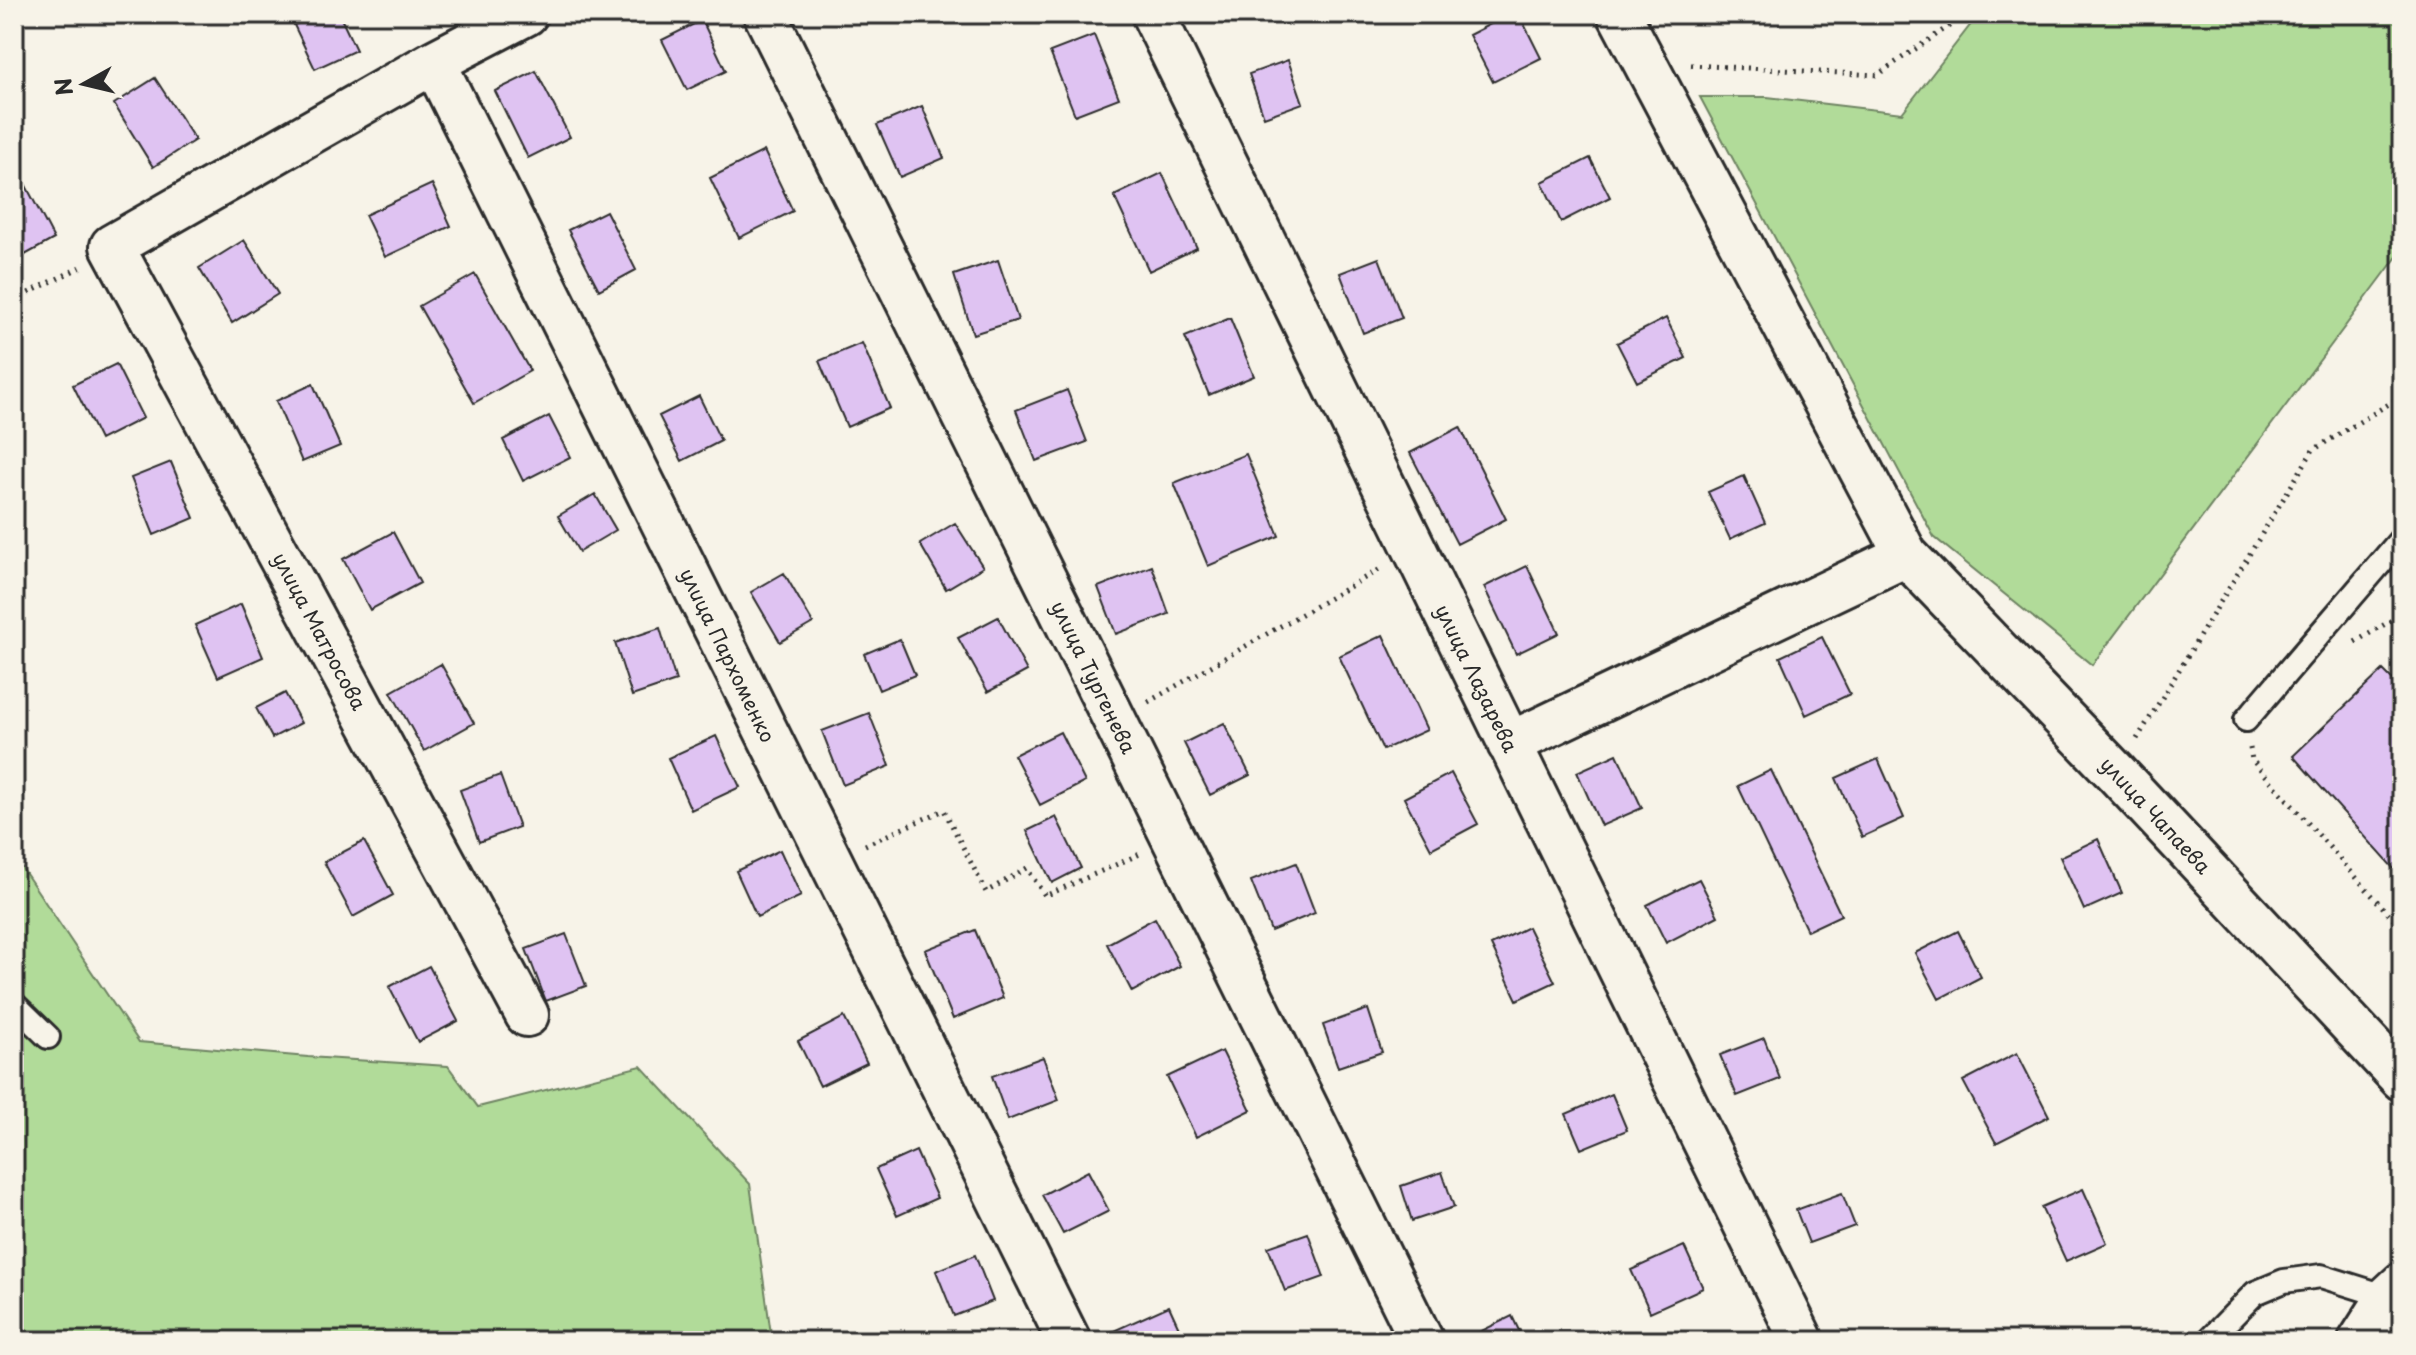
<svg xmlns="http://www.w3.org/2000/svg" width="2416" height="1355" font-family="'Playpen Sans',sans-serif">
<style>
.green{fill:#b1db99;stroke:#6e8362;stroke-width:2}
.building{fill:#dfc3f2;stroke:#2b2b2b;stroke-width:2}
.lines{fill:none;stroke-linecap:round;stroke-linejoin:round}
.lane-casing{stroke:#2b2b2b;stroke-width:28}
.street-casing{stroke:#2b2b2b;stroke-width:48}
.path{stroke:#2b2b2b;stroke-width:5;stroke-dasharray:2 6;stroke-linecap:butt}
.lane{stroke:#f7f3e8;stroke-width:22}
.street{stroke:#f7f3e8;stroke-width:42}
.labels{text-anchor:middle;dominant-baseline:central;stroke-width:6;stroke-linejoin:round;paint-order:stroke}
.street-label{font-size:20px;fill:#2b2b2b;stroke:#f7f3e8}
</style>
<rect width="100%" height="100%" fill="#f7f3e8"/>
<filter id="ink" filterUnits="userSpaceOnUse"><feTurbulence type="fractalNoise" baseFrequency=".0125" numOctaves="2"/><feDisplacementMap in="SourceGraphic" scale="16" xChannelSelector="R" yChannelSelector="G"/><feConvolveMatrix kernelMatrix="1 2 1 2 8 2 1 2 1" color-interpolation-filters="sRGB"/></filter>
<g filter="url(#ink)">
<path class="green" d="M1979,14H2402V250L2092,665L1934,537L1700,97H1767L1902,113Z
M14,856L139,1042L308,1057L448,1066L478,1107L641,1066L750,1184L772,1341H14Z"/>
<path class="building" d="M317,14H339L356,50L315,69L294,25Z
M1219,14H1242L1223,23Z
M1510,14H1519L1541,58L1493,82L1469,35Z
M702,20L726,71L687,90L662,40Z
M1094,35L1119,98L1075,115L1050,52Z
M1288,60L1303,103L1264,117L1249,74Z
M536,71L570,137L528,158L495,91Z
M155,78L195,140L153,167L114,104Z
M922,106L944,158L900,177L877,125Z
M764,151L793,211L739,238L710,178Z
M1590,158L1610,197L1561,222L1542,182Z
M1162,173L1197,248L1149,271L1114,196Z
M23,180L54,239L14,261V184Z
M432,184L451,226L385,257L365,215Z
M606,211L636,270L599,290L568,230Z
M244,240L278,294L232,323L199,268Z
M1379,258L1402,318L1363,333L1340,273Z
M998,260L1018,320L973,334L954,275Z
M475,274L530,371L474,403L419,306Z
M1230,318L1254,376L1209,395L1185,337Z
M1666,318L1686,358L1637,382L1617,343Z
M862,343L890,408L847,427L819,361Z
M116,364L143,418L100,440L73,385Z
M313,384L340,446L302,462L276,401Z
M1067,390L1087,442L1036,461L1016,410Z
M699,396L721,441L682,461L659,416Z
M549,416L570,457L523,481L503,440Z
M1460,427L1506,519L1457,544L1410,453Z
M1246,454L1279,536L1208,566L1174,483Z
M171,462L194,518L154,535L131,478Z
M1744,476L1765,523L1730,539L1708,492Z
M595,494L616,530L579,552L558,516Z
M955,523L983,567L946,589L920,544Z
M393,532L420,583L370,610L343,559Z
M1152,566L1169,614L1116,634L1098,587Z
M1527,566L1559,633L1516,654L1484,587Z
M784,573L813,623L780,642L751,592Z
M241,604L263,657L218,677L195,625Z
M998,617L1027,671L988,692L958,638Z
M660,628L676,681L632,696L615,643Z
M1383,635L1427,730L1383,750L1339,656Z
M1822,637L1850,694L1806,715L1780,657Z
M900,639L915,675L879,690L864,654Z
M441,664L474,723L424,751L391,692Z
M2383,670L2402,689V878L2293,756Z
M285,693L301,723L272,738L256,708Z
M869,713L890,766L843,785L822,731Z
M1224,723L1250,775L1210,795L1184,743Z
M1060,732L1085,782L1040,805L1014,755Z
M716,736L740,787L691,810L668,758Z
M1617,754L1642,808L1601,826L1577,772Z
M1878,759L1904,818L1862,837L1836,778Z
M1771,770L1841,915L1807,931L1738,786Z
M1451,773L1478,824L1431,849L1404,798Z
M500,775L519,827L479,842L460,790Z
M1056,817L1081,868L1052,883L1027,831Z
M2098,839L2122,893L2084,910L2060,857Z
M364,841L393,895L353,917L324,862Z
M780,850L801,896L757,917L736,871Z
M1296,863L1315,913L1271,931L1251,881Z
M1699,879L1718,916L1666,943L1647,905Z
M1155,918L1180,966L1132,992L1107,944Z
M1528,927L1555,982L1517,1000L1491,945Z
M975,930L1003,998L953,1019L925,950Z
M1958,931L1981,977L1939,999L1915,953Z
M566,934L586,986L546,1001L526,949Z
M429,966L458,1021L418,1042L389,987Z
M1368,1009L1382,1052L1338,1067L1323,1025Z
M844,1017L867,1063L820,1086L798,1041Z
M1764,1038L1780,1079L1737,1096L1720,1055Z
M1222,1051L1251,1110L1196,1137L1167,1077Z
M2017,1053L2049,1116L1996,1143L1963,1081Z
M1043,1057L1059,1100L1008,1120L992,1076Z
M1612,1094L1627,1130L1581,1149L1566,1114Z
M916,1151L937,1198L897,1216L876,1169Z
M1088,1171L1109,1211L1063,1234L1042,1195Z
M1442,1172L1454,1207L1412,1221L1401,1186Z
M2083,1189L2107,1243L2066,1261L2041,1207Z
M1842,1193L1855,1226L1809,1243L1796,1210Z
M1308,1233L1324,1277L1285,1291L1268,1247Z
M1684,1246L1703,1288L1650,1312L1631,1270Z
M975,1255L993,1301L954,1316L936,1271Z
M1169,1306L1185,1341H1099L1098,1338Z
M1512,1316L1524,1341H1464L1463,1340Z"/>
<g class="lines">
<defs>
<path id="lane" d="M2246,720L2402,538
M14,1004L48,1037
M2208,1341L2255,1293L2284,1281L2321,1276L2388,1297"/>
<path id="street" d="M526,14L434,62L1069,1341
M765,14L1422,1341
M1153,14L1802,1341
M1619,14L1906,555L2116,773L2402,1079
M434,62L112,246L527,1015
M1509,744L1906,555
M2360,1341L2388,1297L2402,1284"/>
</defs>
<use href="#lane" class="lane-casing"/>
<use href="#street" class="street-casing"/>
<path class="path" d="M1691,65L1877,75L1958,20L1961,14
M14,300L81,267
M2355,642L2402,614
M1148,702L1382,568
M2137,739L2313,450L2402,396
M2250,748L2252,760L2402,929
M865,845L944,810L986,892L1027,868L1045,896L1140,854"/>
<use href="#lane" class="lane"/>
<use href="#street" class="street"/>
</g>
</g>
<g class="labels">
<g class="street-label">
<text transform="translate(320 631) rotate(62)">улица Матросова</text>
<text transform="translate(728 655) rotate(64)">улица Пархоменко</text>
<text transform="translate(1094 677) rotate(64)">улица Тургенева</text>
<text transform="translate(1477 678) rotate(64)">улица Лазарева</text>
<text transform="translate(2156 815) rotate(47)">улица Чапаева</text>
</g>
</g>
<rect width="2416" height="1355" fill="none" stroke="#f7f3e8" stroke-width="48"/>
<rect x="24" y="24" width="2368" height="1307" fill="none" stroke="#2b2b2b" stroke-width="3" filter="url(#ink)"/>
<g transform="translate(84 84) rotate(262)" stroke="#f7f3e8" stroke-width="6" paint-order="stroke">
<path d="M0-6L14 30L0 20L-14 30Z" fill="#2b2b2b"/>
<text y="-12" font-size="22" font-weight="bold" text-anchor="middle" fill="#2b2b2b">N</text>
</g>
</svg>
